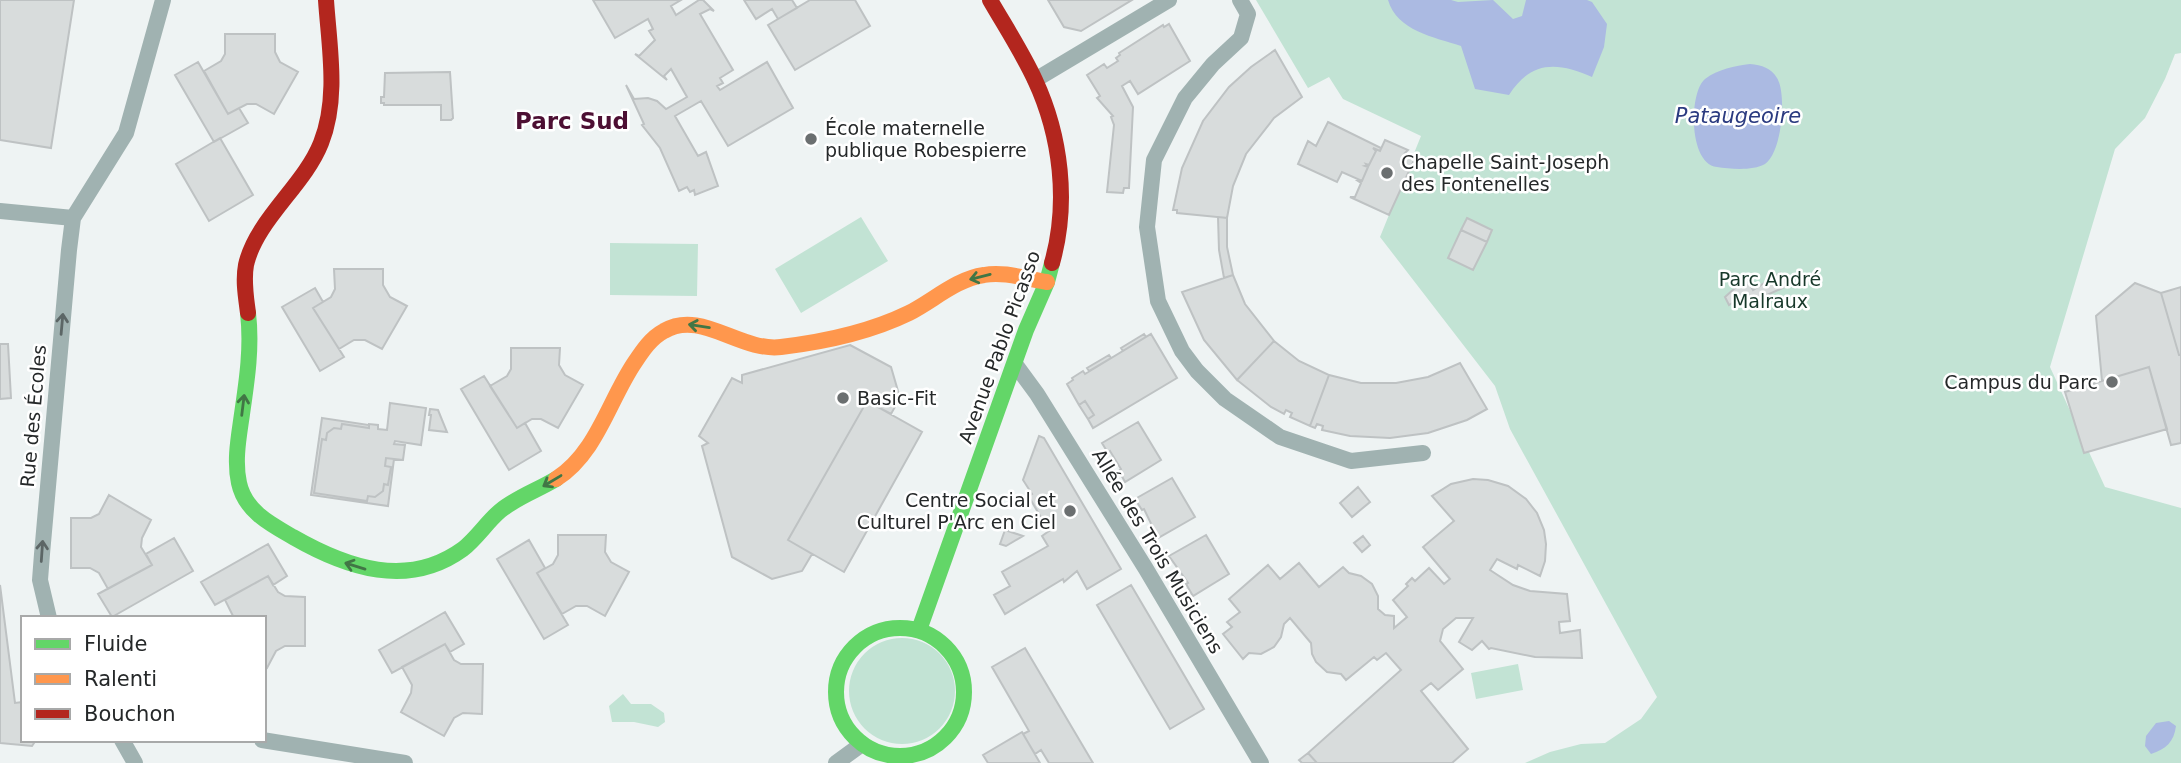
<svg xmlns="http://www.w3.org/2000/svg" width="2181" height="763" font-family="'DejaVu Sans',sans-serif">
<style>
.green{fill:#c2e3d4}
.water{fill:#abbae2}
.building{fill:#d8dcdc;stroke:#bec2c3;stroke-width:2}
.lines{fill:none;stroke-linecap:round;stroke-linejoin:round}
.street{stroke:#a0b2b1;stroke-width:16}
.fast{stroke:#63d668;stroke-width:16}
.slow{stroke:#ff974d;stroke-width:16}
.jam{stroke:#b3261e;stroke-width:16}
.oneway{stroke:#417645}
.oneway2{stroke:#5c6666}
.poi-dot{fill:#6b6f70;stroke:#fff;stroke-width:2.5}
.labels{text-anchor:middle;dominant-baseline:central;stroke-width:5;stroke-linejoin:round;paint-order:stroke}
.poi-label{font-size:19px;fill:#252829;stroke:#fff;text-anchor:start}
.park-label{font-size:19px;fill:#17382a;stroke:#fff}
.street-label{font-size:19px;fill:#252829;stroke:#fff}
.water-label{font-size:21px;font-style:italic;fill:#2b3b80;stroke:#fff}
.quarter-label{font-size:23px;font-weight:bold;fill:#4d0f33;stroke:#fff}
</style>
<rect width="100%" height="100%" fill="#eef3f3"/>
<path class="green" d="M1256,0H2181V53L2175,54L2165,79L2145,118L2115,149L2050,367L2105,487L2181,508V763H1525L1550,752L1581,744L1605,743L1641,719L1657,697L1510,429L1495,386L1380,237L1421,136L1343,99L1329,77L1308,88Z
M861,217L888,261L801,313L775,269Z
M610,243L698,244L697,296L610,295Z
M849 691a53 53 0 1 1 106 0a53 53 0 1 1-106 0Z
M1518,664L1523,690L1476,699L1471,673Z
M623,694L631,704H651L664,713L665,722L658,727L634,722H612L609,706Z"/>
<path class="water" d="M1388,0H1451L1458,2L1493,0L1513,19L1522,16L1526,0H1587L1592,2L1607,24L1604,47L1592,77C1558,62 1531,60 1509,95L1475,89L1461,46C1434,37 1397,31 1388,0Z
M1750,64C1762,65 1771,68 1777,78C1787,94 1782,153 1765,164C1753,171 1730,169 1717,167C1688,164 1689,92 1705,79C1718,69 1735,66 1750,64Z
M2169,721L2176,726C2174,742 2166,749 2151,754L2145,746L2146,736L2156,723Z"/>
<path class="building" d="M0,0H74L51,148L0,140Z
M593,0H681L671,6L676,15L699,0H703L714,11L710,9L700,14L733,70L720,78L723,83L717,86L720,90L767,62L793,108L728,146L701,101L675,116L698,156L706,152L718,186L695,195L694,190L690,192L687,187L679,191L660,148L642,125L644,124L626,85L634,99L648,98L657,101L666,109L687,97L671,69L664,76L667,80L635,54L639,56L655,40L649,31L653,29L648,19L615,38Z
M744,0H792L797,8L778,19L772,9L756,19Z
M810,0H855L870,26L795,70L768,25Z
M1048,0H1132L1081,31L1064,27Z
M1169,24L1190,61L1138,94L1130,81L1122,86L1133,107L1129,188H1124L1123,193L1107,192L1114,125L1111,117L1113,116L1097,98L1100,96L1087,75L1104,64L1107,68L1118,61L1116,58L1120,55L1119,53L1163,25L1164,27Z
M225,34H275V52L280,62L298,72L274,114L256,104H247L228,114L204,71L221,61L225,54Z
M1275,50L1302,97L1274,118L1246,154L1233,186L1227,218L1177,213V210H1173L1182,168L1203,121L1229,87L1251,67Z
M198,62L228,114L239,108L248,123L214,142L175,75Z
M450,72L453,118L451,120H441V105H384V103H381V97H384L385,73Z
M1328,122L1381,148L1380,151L1373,148L1376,151L1369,165L1365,166L1368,167L1362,181L1342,172L1337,182L1298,164L1308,141L1316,146Z
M220,138L253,195L209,221L176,164Z
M1385,140L1408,150L1405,153L1415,158L1389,215L1350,197H1355L1361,183L1358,181H1362L1368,167L1366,164L1369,165L1376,151L1373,148L1380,151Z
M1218,217L1227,218V247L1233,275L1224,278L1219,250Z
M1467,218L1492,230L1487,242L1461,230Z
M1461,230L1487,242L1473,270L1448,258Z
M334,269H383V285L390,297L407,306L382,349L365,340H354L339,349L313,308L331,297L335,289Z
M1780,273L1787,286L1747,304L1742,297L1729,305L1725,297L1746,278L1753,290Z
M1233,275L1245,304L1274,341L1237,380L1204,340L1182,292Z
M2135,283L2161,293L2179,355H2181V443L2171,445L2149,367L2102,381L2096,316Z
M2181,287V355H2179L2161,293Z
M315,288L323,302L313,308L344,357L320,371L282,307Z
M1144,334L1146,337L1123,351L1121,348Z
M1151,334L1177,378L1093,428L1088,419L1094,415L1085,401L1079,405L1067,384L1073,380L1072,378L1083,371L1085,374Z
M1274,341L1299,361L1329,375L1310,426L1290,417L1292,413L1286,410L1284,414L1271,407L1237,380Z
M0,344H8L11,398L0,399Z
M850,345L891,367L900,398L891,414L867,401L788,540L812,554L802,571L772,579L732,557L702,446L708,443L699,436L732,378L742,383V375Z
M511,348H560L559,365L565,375L583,385L558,428L541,419H532L517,428L490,386L507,376L511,369Z
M1109,355L1111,358L1089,371L1087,368Z
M1460,363L1487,409L1467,420L1428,433L1390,438L1350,436L1322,430L1323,426L1317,424L1315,428L1310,426L1329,375L1361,383H1396L1428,377Z
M2149,367L2167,429L2084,453L2065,392Z
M484,376L517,428L525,423L541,451L509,470L461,389Z
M867,401L922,432L844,572L788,540Z
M1085,401L1094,415L1088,419L1079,405Z
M390,403L426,408L421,445L395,441L394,444L405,445L403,460L386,458L385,466L391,467L388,485L384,484L383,491L375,497L368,496L367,501L314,493L322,439L326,440L327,433L334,428L341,429L342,424L369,428V424L378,425V429L387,430Z
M430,409L438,410L447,432L429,430L431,415H429Z
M322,418L369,425V428L342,424L341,429L334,428L327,433L326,440L322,439L314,493L367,501L368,496L375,497L383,491L384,484L388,485L391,467L385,466L386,458L394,459L388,506L311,495Z
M1138,422L1161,460L1125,482L1119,471L1121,469L1110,451L1108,453L1102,443Z
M1039,436L1044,438L1121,569L1087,589L1077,571L1064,582L1063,579L1005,614L994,595L1010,586L1002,572L1048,546L1042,536L1049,531L1029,497L1026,498L1032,494L1023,480Z
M1172,478L1195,517L1158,538L1144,509L1142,510L1135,499Z
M1473,479L1488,480L1508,486L1526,499L1537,513L1544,530L1546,544L1545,561L1540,576L1518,565L1517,569L1497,559L1490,570L1513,585L1530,591L1567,594L1570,621L1559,622L1560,633L1580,630L1582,658L1535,657L1491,648L1489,649L1482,641L1472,650L1459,642L1473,618H1456L1443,629L1440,641L1463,669L1438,690L1431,683L1421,691L1468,749L1452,763H1317L1308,753L1401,670L1386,653L1377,660L1374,657L1346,680L1341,674L1327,672L1316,662L1312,654L1311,643L1290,618L1284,624L1281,637L1274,647L1261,654L1249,653L1243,659L1223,634L1232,627L1227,622L1240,612L1229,599L1268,565L1280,579L1299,563L1319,587L1343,567L1349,573L1361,576L1372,584L1378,596V609L1385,615L1394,616V628L1407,617L1393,600L1408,586L1406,584L1412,578L1415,581L1429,568L1444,584L1450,579L1423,547L1454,521L1432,496L1451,484Z
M1358,487L1370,502L1352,517L1340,503Z
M109,495L151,520L142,538L141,547L152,565L108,589L99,573L90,568H71V518H91L99,514Z
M1005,530L1023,536L1006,546L1000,544Z
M558,535H606L605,552L611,562L629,572L605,616L587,606H576L562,614L537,573L553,564L558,555Z
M1206,535L1229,574L1193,596L1186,584L1188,583L1169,556Z
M1363,536L1370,545L1362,552L1354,543Z
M174,538L193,571L112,617L98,594L152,565L146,554Z
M529,540L545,568L537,573L568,625L544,639L497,559Z
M268,544L287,576L273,585L268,576L215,605L201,582Z
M268,576L278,592L285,596L305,597V646H285L276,651L267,668L264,667V618H234L225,600Z
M0,585L15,703L23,702V740H36L32,746L0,743Z
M1131,585L1204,709L1170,729L1097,605Z
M445,612L464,644L450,652L445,644L392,673L379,650Z
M445,644L454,660L461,664H483L482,714L463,713L454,718L444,736L401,712L411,693L412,685L402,667Z
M1025,648L1093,763H1049L1041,750L1035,754L1023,734L1029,731L992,667Z
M1022,732L1040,763H988L983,755Z
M1308,753L1317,763H1302L1299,760Z"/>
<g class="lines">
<path class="street" d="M1240,0L1248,14L1241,38L1213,64L1185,98L1154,160L1147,227L1158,301L1182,351L1197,371L1225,399L1280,437L1351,461L1423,453
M1035,80L1169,0
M0,211L73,218
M1015,364L1037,394L1146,569L1261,763
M49,618L40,580L42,554L69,250L73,218L126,133L163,0
M122,740L135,763
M262,740L405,763
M836,763L862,744"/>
<path class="fast" d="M248,313C252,347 247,380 242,414C239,436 234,460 239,483C245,511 270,524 293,537C347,568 408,589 463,549C477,538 487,522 500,511C517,497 538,490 556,479
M836 692a64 64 0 1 1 128 0a64 64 0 1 1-128 0Z
M919,630L1026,330L1047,282L1052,263"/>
<path class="slow" d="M556,479C597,453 609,400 635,362C643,350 651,338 664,331C701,309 740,352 781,347C823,342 870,332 909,313C933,301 956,279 984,275C1004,271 1027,279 1047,282"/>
<path class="jam" d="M990,0C1005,26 1022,52 1035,80C1061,136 1069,203 1052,263
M248,313C246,297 243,281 246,265C256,220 304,186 321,143C339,98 329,46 326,0"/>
</g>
<defs><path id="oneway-shaft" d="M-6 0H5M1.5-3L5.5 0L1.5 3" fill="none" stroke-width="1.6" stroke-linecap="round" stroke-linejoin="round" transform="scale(1.75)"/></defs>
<g class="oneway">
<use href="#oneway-shaft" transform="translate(980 277) rotate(166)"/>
<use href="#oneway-shaft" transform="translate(699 326) rotate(-171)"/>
<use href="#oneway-shaft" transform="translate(243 405) rotate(-83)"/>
<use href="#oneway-shaft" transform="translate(552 481) rotate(149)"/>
<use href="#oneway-shaft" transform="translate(355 566) rotate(-163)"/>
</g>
<g class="oneway2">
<use href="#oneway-shaft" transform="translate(62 324) rotate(-85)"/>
<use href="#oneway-shaft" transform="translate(42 551) rotate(-86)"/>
</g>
<g class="poi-dot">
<circle cx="811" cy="139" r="7"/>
<circle cx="1387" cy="173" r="7"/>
<circle cx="2112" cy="382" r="7"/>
<circle cx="843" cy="398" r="7"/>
<circle cx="1070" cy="511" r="7"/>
</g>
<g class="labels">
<g class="poi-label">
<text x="825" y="128">École maternelle<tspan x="825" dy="22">publique Robespierre</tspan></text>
<text x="1401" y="162">Chapelle Saint-Joseph<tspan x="1401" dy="22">des Fontenelles</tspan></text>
<text x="2098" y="382" text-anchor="end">Campus du Parc</text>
<text x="857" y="398">Basic-Fit</text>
<text x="1056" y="500" text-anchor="end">Centre Social et<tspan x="1056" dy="22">Culturel P'Arc en Ciel</tspan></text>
</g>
<g class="park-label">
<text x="1770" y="279">Parc André<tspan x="1770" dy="22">Malraux</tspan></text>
</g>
<g class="street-label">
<text transform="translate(999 347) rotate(-70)">Avenue Pablo Picasso</text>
<text transform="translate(33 416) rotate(-85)">Rue des Écoles</text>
<text transform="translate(1158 551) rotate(59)">Allée des Trois Musiciens</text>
</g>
<g class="water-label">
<text x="1738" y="116">Pataugeoire</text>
</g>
<g class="quarter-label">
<text x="572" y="121">Parc Sud</text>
</g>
</g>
<rect x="21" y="616" width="245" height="126" fill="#ffffff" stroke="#a8a9a9" stroke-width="2"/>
<rect x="35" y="639" width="35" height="10" fill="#63d668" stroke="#a8a9a9" stroke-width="2"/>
<text x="84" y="651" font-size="21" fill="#252829">Fluide</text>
<rect x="35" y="674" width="35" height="10" fill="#ff974d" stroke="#a8a9a9" stroke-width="2"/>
<text x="84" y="686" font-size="21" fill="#252829">Ralenti</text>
<rect x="35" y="709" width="35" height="10" fill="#b3261e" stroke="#a8a9a9" stroke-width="2"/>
<text x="84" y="721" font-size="21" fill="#252829">Bouchon</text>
</svg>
